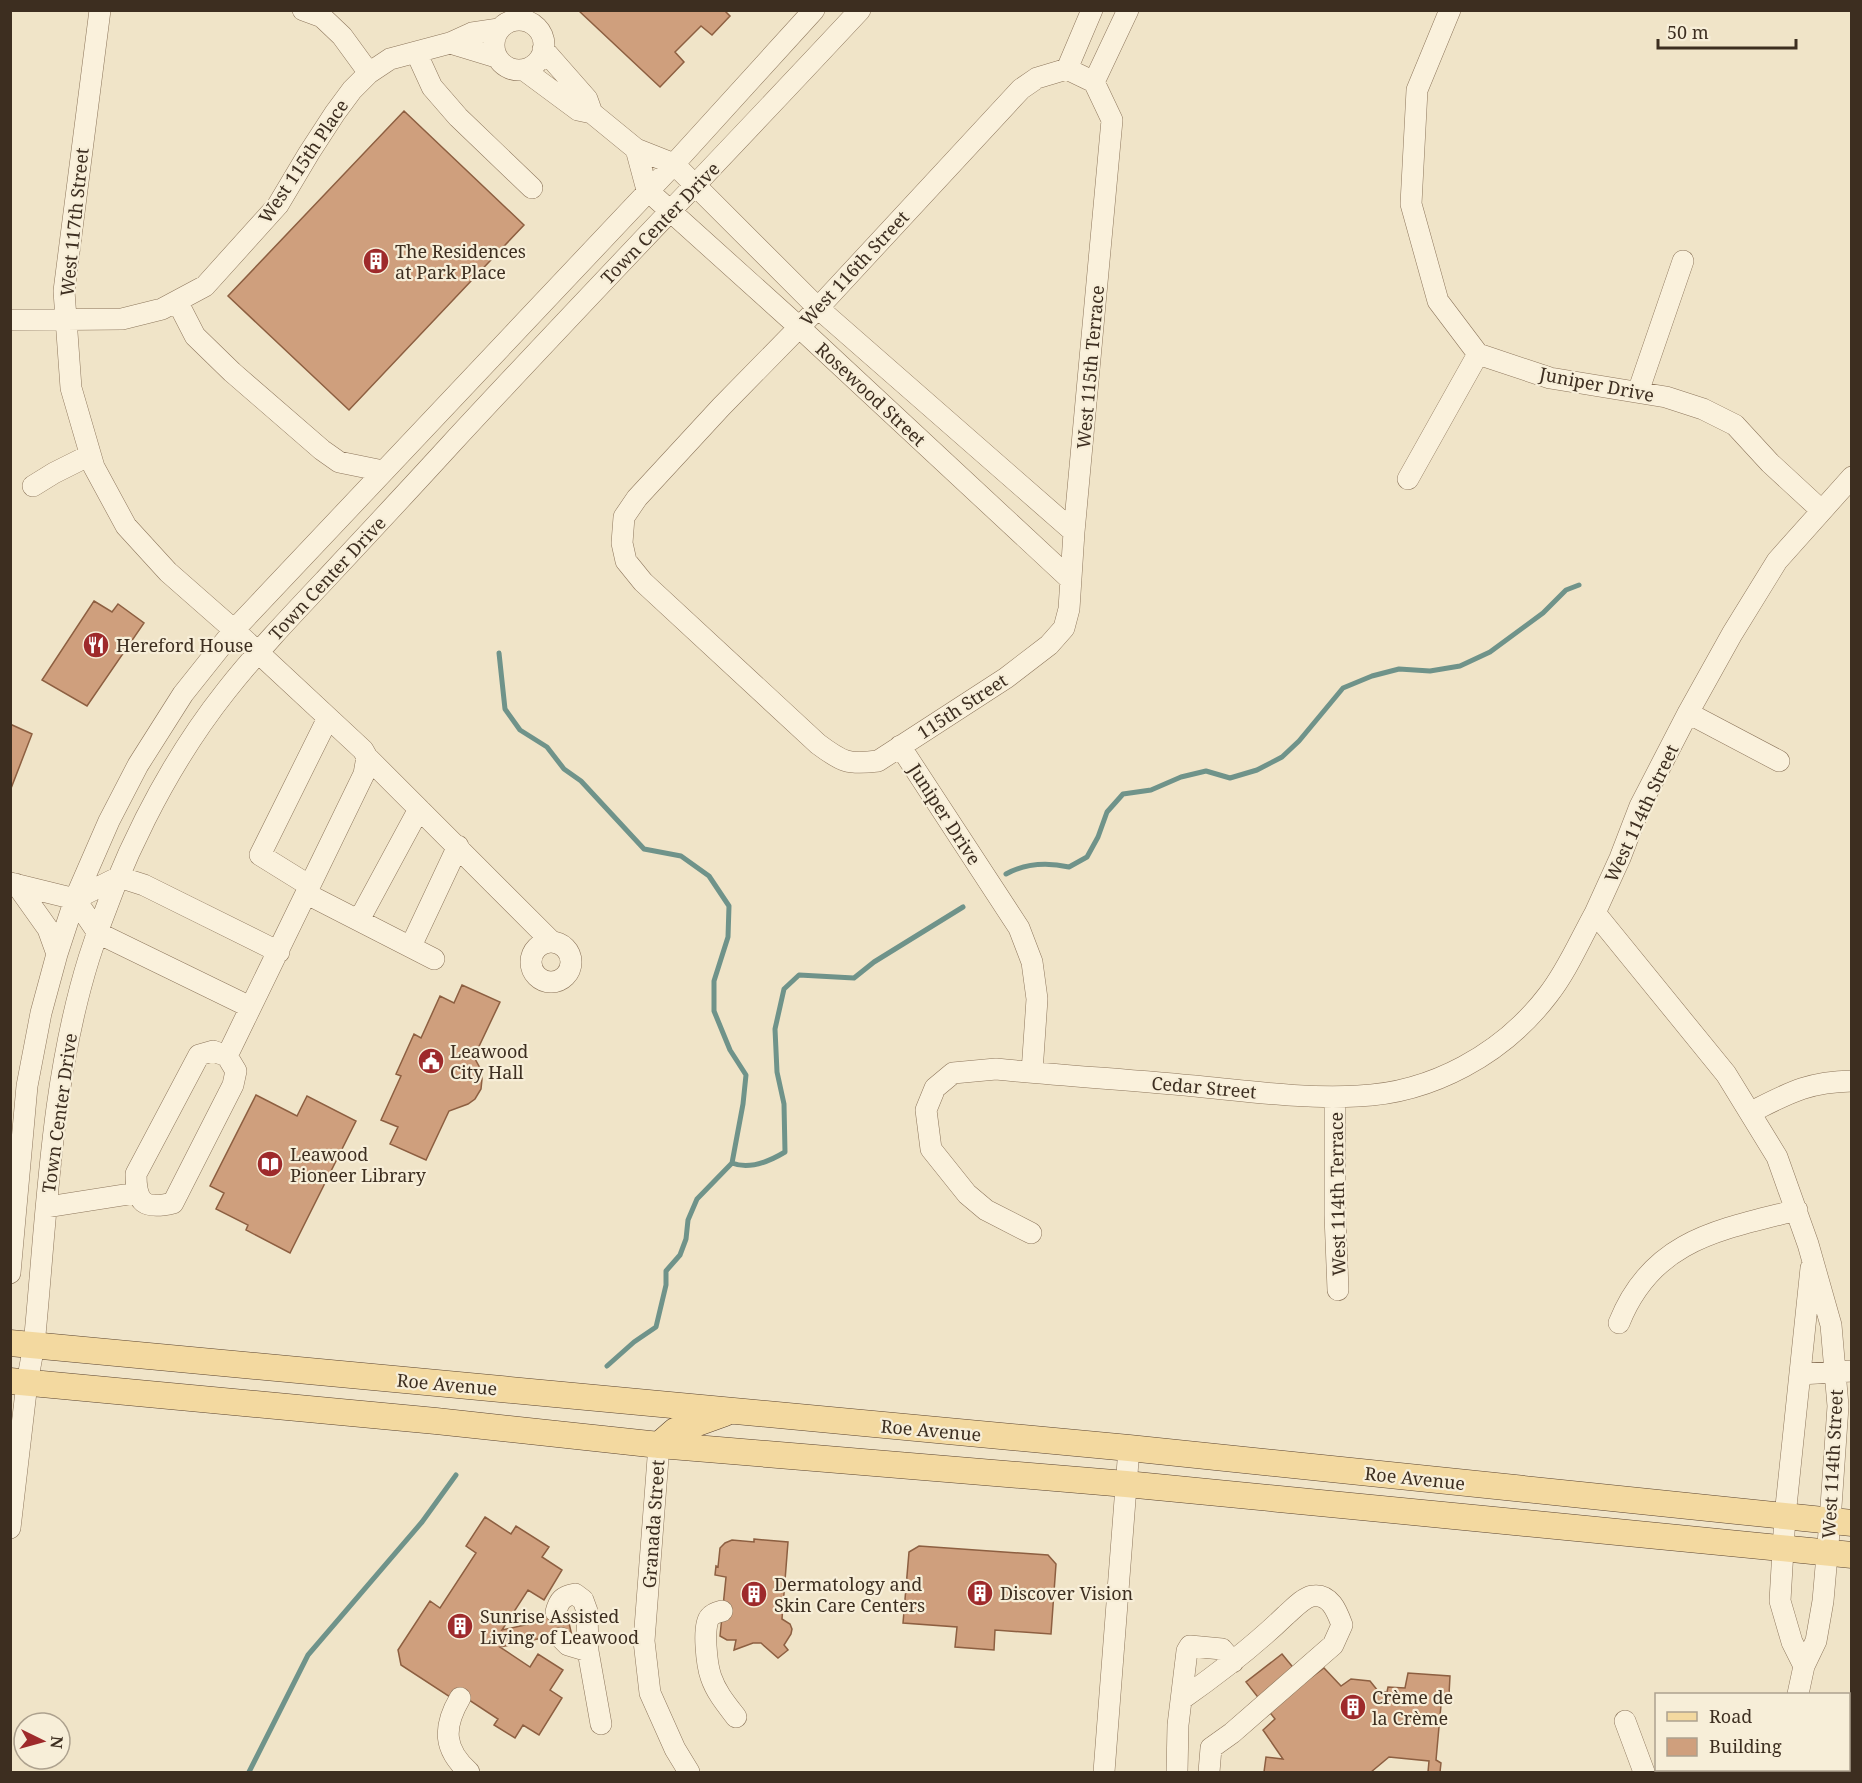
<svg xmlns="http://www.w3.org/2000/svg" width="1862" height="1783" font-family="'Noto Serif',serif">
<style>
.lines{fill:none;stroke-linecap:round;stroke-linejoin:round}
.stream{stroke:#6f938a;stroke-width:5}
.building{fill:#cf9f7d;stroke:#8d5f41;stroke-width:1.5}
.minor-casing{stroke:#8d765c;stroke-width:22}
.major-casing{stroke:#5b4430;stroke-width:27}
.minor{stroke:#faf1dc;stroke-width:21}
.major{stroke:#f3d9a0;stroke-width:26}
.labels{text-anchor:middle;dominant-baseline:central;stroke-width:4.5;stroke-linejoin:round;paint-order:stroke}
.street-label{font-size:18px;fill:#3d2e20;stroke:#f7eed8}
.poi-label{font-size:18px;fill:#3d2e20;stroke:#f7eed8;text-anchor:start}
</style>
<rect width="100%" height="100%" fill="#f0e4c8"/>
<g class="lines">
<path class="stream" d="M499,653L505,709L520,730L547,747L564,769L581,781L644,849L681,856L709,876L729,906L728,937L714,981V1011L730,1050L746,1075L743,1104L732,1163L697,1199L688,1220L686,1239L680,1255L666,1271V1285L656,1327L634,1342L607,1366
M1006,874C1026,863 1046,862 1069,867L1087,857L1098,837L1107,812L1123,794L1151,790L1181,777L1206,771L1230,778L1257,770L1282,757L1299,741L1343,688L1372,676L1399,669L1430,671L1460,666L1490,652L1543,613L1566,590L1579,585
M732,1163C749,1170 770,1161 785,1152L784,1104L777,1072L775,1029L784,989L799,975L854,978L874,962L963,907
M249,1772L308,1655L422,1522L456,1475"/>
</g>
<path class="building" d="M578,10H724L730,16L712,35L701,26L675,52L684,62L660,87Z
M404,111L524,225L349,410L228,296Z
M94,601L112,612L118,604L144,623L87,706L42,680Z
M10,724L32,734L10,791Z
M462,985L500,1002L474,1057L480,1068L482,1079L481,1089L475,1099L468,1104L449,1111L426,1160L390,1144L398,1127L381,1120L401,1076L396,1074L414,1034L421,1038L440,996L454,1003Z
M256,1095L297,1116L307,1096L356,1121L290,1253L246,1230L248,1225L216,1209L224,1193L210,1186Z
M485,1517L511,1534L516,1526L549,1547L542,1557L562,1570L544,1600L528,1590L502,1630L543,1621L541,1615L566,1610L572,1636L548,1641L547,1637L500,1647L530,1667L538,1654L563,1670L550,1690L562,1698L539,1735L523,1725L515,1738L494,1725L498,1719L454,1690L450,1697L401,1665L398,1650L430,1601L440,1608L476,1553L466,1546Z
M754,1539L788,1542L782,1619L790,1624L792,1629L791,1634L784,1645L788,1650L778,1658L761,1643H753L734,1650L736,1640H727L720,1636L726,1577L715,1575L716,1566L718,1567L720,1548L725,1543L732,1540L754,1542Z
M919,1546L1048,1555L1056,1564L1051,1634L995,1630L994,1650L955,1647L957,1627L903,1623L909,1552Z
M1282,1654L1305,1682L1324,1668L1341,1686L1351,1679L1370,1681L1378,1691L1387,1692L1388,1687L1405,1688L1408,1673L1450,1676L1449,1695L1442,1694L1436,1760L1441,1763L1440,1772H1428L1429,1761L1389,1757L1371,1772H1264L1266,1757L1283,1759L1263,1730L1275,1719L1246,1682Z"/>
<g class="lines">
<defs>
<path id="minor" d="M100,10L64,291L71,388L94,467L126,526L168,572L234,630L363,750L367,757L364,774L227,1056L213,1051L199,1055L136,1174C136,1203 144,1210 173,1203L233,1085L236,1071L227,1056
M303,10L322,17L342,36L369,73
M1450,10L1417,90L1411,204L1438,301L1478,354
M494 45a25 25 0 1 1 50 0a25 25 0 1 1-50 0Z
M450,43L496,57
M543,49L587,99L592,113
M416,52L432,87L458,117L532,188
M1067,69L1094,82L1112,120L1074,532L1069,609L1064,628L1049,645L1006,678L878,761C848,765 842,762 818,744L643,582L626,561L622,543L624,517L637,498L721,407L818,308L1021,89L1037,78L1067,69L1092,10
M524,70L578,110L592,113L636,149L674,164L818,308L1074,532
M1094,82L1128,10
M636,149L647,190L799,327L1071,580
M177,301L195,336L232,372L322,450L339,462L383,471
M10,320L122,319L162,309L205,286L278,205L309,153L335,113L352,90L369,73L390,59L450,43L472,33L499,29
M1478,354L1550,378L1666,397L1703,409L1735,425L1770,463L1821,510
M1638,392L1683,261
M1408,479L1478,354
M33,486L54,473L90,455
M1688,713L1779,761
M900,746L1019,928L1032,962L1037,999L1032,1072
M367,757L552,942
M10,883L75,899L119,877L144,885L279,952
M16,884L48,929L57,954
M310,886L260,855L328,718
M307,894L434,959
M75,899L98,933L250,1007
M359,920L419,809
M531 962a20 20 0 1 1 40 0a20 20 0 1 1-40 0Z
M411,946L458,846
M1335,1097V1215L1338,1290
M1751,1112C1789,1093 1807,1082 1852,1081
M47,1207L136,1193
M1031,1233L986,1210L967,1194L931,1149L926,1110L935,1088L953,1073L996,1069C1065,1076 1135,1080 1204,1087C1255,1092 1307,1099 1358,1096C1432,1093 1503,1054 1548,995C1567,971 1580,940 1595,913
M10,1273L27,1086L41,1013L57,954L75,899L109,821L138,765L183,694L234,630L674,164L814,10
M1619,1323C1652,1240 1718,1230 1797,1210
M1800,1374L1852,1371
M659,1445L644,1641L650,1693L675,1749L689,1772
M10,1528L27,1383L34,1345C47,1216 50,1083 89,958C118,865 165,768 226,691C256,653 290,617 324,581C366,536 409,490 451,444C586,298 724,156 860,10
M722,1611C718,1612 713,1613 710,1617C702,1625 707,1666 711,1677C716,1692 726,1704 736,1717
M556,1612C559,1600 563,1596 575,1594L583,1600L587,1611L588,1651L601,1724
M561,1638L568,1645L588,1651
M1804,1666L1792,1642L1780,1601L1785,1516L1811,1268
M1798,1694L1804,1666L1816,1641L1823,1601L1830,1521L1838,1406L1831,1325L1808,1244L1777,1157L1726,1074L1595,913L1620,858L1640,806L1688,713L1732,634L1777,561L1852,477
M460,1698C443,1727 443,1749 469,1772
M1182,1699C1219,1673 1254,1646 1286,1615C1293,1609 1303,1598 1312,1596C1330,1593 1337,1611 1342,1625L1333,1645L1232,1733L1211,1748L1209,1772
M1625,1721L1644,1772
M1104,1772L1129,1448
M1177,1772L1178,1725L1187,1651L1190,1646L1222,1649L1233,1662
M1777,1772L1778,1770"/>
<path id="major" d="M10,1343L1129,1448L1852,1523
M10,1381L436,1421L659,1445L1126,1484L1852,1555
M659,1445L675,1431L725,1413"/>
</defs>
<use href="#minor" class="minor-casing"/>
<use href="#major" class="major-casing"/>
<use href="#minor" class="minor"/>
<use href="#major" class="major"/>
</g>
<defs>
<symbol id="building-disc" viewBox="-11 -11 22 22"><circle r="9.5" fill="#9e2a2b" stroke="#f7eed8"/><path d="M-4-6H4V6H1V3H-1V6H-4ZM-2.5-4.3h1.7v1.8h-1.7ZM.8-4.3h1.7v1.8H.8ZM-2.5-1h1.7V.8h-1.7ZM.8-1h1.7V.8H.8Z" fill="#fff"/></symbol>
<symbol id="restaurant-disc" viewBox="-11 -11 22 22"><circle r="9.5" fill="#9e2a2b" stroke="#f7eed8"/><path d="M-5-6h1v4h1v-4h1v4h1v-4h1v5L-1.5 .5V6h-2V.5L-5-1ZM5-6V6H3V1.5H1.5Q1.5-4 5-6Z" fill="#fff"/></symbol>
<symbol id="civic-disc" viewBox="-11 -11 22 22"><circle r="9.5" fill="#9e2a2b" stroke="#f7eed8"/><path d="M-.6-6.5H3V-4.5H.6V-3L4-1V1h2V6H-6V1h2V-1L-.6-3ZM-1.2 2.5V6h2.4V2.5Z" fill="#fff"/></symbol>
<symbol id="library-disc" viewBox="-11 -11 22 22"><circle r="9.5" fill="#9e2a2b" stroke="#f7eed8"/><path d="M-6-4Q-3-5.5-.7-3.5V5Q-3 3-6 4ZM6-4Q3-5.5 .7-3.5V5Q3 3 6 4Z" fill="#fff"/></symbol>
</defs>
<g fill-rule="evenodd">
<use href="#building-disc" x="361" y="246" width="30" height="30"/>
<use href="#restaurant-disc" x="81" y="630" width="30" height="30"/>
<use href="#civic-disc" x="416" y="1046" width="30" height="30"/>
<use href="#library-disc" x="255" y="1149" width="30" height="30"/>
<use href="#building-disc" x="965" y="1578" width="30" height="30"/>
<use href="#building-disc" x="739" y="1579" width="30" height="30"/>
<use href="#building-disc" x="445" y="1611" width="30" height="30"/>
<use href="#building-disc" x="1338" y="1692" width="30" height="30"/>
</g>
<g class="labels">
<g class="street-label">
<text transform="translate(303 161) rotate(-56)">West 115th Place</text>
<text transform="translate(74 222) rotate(-84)">West 117th Street</text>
<text transform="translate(660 223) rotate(-46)">Town Center Drive</text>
<text transform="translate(854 268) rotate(-47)">West 116th Street</text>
<text transform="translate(1090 367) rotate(-85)">West 115th Terrace</text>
<text transform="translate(1597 384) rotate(11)">Juniper Drive</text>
<text transform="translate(871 394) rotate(43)">Rosewood Street</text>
<text transform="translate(327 578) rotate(-47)">Town Center Drive</text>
<text transform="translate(962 706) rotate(-33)">115th Street</text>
<text transform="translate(1641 813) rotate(-65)">West 114th Street</text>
<text transform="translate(945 814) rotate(57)">Juniper Drive</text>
<text transform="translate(1204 1087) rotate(5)">Cedar Street</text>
<text transform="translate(59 1113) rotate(-82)">Town Center Drive</text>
<text transform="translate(1337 1194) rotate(-91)">West 114th Terrace</text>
<text transform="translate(447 1384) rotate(5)">Roe Avenue</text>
<text transform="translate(931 1430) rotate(5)">Roe Avenue</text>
<text transform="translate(1832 1464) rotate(-87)">West 114th Street</text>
<text transform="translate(1415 1478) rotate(6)">Roe Avenue</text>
<text transform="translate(653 1524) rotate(-86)">Granada Street</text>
</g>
<g class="poi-label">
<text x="395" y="251">The Residences<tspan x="395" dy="21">at Park Place</tspan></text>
<text x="116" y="645">Hereford House</text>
<text x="450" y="1051">Leawood<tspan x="450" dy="21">City Hall</tspan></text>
<text x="290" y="1154">Leawood<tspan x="290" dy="21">Pioneer Library</tspan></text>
<text x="774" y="1584">Dermatology and<tspan x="774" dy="21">Skin Care Centers</tspan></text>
<text x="1000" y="1593">Discover Vision</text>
<text x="480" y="1616">Sunrise Assisted<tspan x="480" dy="21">Living of Leawood</tspan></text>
<text x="1372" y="1697">Crème de<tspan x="1372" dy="21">la Crème</tspan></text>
</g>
</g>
<rect width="1862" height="1783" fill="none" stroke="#3d2e20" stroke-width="24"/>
<rect x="1655" y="1693" width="195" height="78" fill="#f7eed8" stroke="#ada18e" stroke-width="1.5"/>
<rect x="1667" y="1712" width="30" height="9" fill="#f3d9a0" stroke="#ada18e" stroke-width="1.5"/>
<text x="1709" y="1723" font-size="18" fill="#3d2e20">Road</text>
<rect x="1667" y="1738" width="30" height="18" fill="#cf9f7d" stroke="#ada18e" stroke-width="1.5"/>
<text x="1709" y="1753" font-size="18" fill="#3d2e20">Building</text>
<g transform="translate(42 1741) rotate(95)"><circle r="28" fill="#f7eed8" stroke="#ada18e" stroke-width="1.5"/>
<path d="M0-4.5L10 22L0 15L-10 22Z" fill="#9e2a2b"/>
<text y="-9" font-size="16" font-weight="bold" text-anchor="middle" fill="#3d2e20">N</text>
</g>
<path d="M1658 39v9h138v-9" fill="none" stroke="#3d2e20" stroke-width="3"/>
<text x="1667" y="39" font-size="18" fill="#3d2e20" stroke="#f7eed8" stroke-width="4.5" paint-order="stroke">50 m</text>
</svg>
